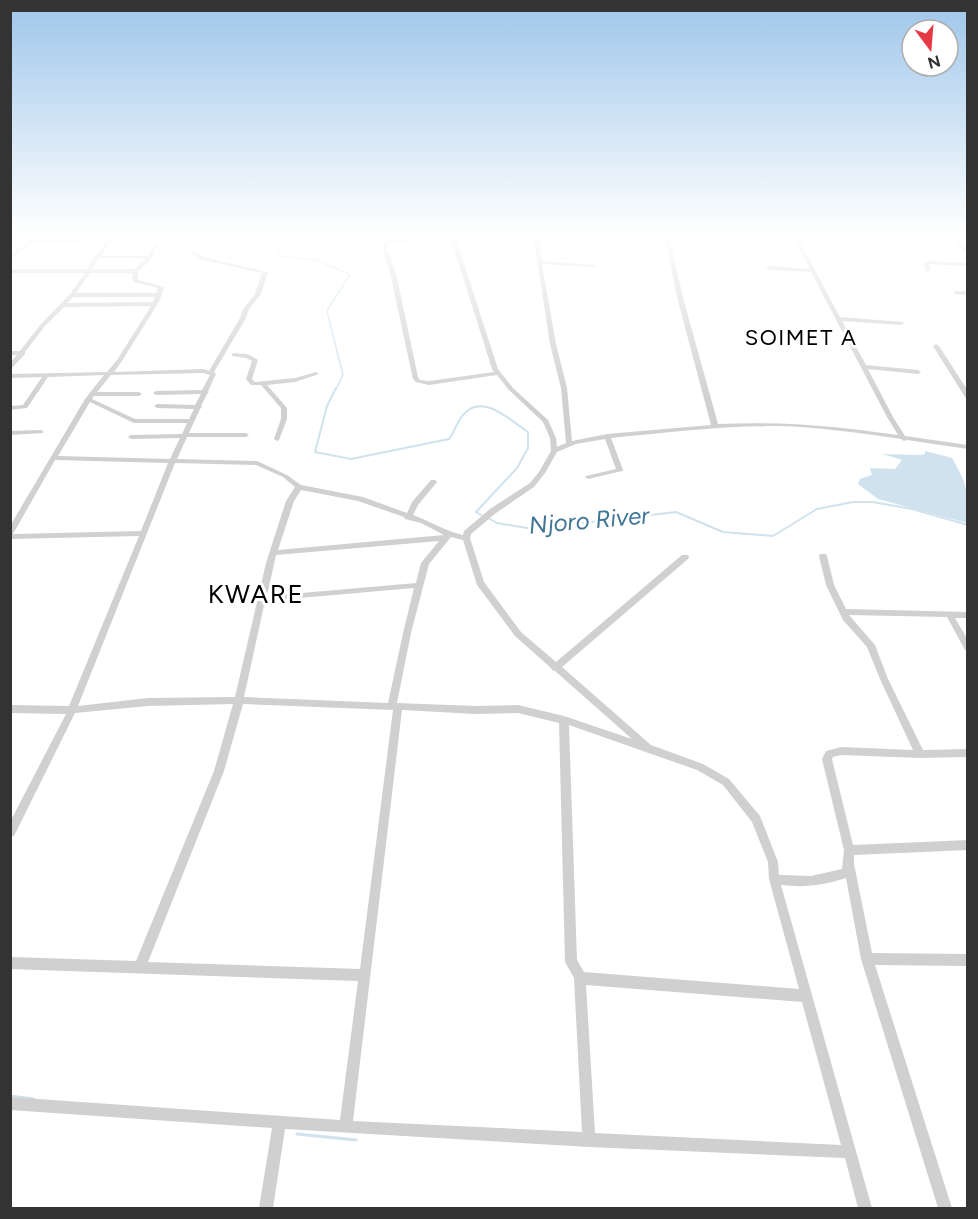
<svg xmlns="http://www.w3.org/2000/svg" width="978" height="1219" font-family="Figtree,sans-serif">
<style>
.water{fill:#cfe2ee}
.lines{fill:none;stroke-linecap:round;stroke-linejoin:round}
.stream-far2{stroke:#cfe2ee;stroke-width:1.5}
.stream-far1{stroke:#cfe2ee;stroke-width:2}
.stream{stroke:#cfe2ee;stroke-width:3}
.minor{fill:#d0d0d0;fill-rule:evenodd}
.labels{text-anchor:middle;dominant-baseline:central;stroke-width:6;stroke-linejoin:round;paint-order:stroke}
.far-quarter-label{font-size:22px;letter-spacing:1.5px;fill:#000;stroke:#fff}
.water-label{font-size:24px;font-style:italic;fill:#3f7597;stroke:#fff}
.quarter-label{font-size:26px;letter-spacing:1.5px;fill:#000;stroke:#fff}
</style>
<rect width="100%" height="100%" fill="#fff"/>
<path class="water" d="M925,451L952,458C968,486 968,490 967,523L878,499L858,484L860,479L872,475L870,468L895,469L902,460L882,454L921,455L925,454Z"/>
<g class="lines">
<path class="stream-far2" d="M297,233L286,240L276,256L315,260L350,274L327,311L343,375L336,389
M318,233L342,235L364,233
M89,266L103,247"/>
<path class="stream-far1" d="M336,388L327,406L315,452L351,459L449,439C455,432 457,421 463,415C482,392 510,420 528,432V448L517,468L476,512L483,516
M488,518L497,523L533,529L676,512L723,532L773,536L817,509L853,502H873L912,509L968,525"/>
<path class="stream" d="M10,1096L34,1099
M297,1134L356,1140"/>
<path class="minor" d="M118,233H127L115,236L101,256H148L154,245H158V246L149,262L138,271V280L164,287L160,300L122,361L114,372L204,369L209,371L240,318L243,309L255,294L262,273L203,260L191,254V252H195L207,258L268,272L261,294L249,309L246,318L214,372L216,374L208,391L209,392L207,394L201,406L202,407L200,409L189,433H246L249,435L246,437H187L177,459L257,461L287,475L301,485L363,497L407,513L412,502L431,480H435L437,482L418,505L413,515C430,521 445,531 463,535L464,531L490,509L530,483L539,472L551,451L550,438L543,422L509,390L497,375L429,385L416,382L413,379L390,273L382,246L385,242L454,233L498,369L513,388L548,420L556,438L557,447L566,443L561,388L550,344L533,233H537L542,261L594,265L596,266L594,267L542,264L556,344L567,388L572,441L607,434L711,425L678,301L664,233H668L684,301L718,424C779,421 838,426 898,435L887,417L811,272L769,270L766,268L769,266L810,269L791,233H795L840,317L903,322L904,323L901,325L842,321L866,365L918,370L921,372L918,374L868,369L893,417L905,436L968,445V449L907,440L904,441L901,439C860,433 818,427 777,426C721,426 666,433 611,438L623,470L622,471L588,479L585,477L586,476L616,469L605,439L576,444L557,452L545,473L534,487L496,513L471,534L470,538L484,582L521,632L556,662L682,555H688L689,557L688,559L562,667L651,745L703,764L729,779L760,816L778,862L779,875H783L811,876L842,869L844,850L822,759L826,751L841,747L913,750L880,679L867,647L843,620L826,585L819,556L820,554H826L827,556L834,585L846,609L968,612V618H955L968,640V651L965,650L947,617L849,615L875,645L888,679L923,750L968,749V757L920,758L841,755L833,757L832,759L853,845L968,840V850L854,855V864L872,953L968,954V966L875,965L952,1208H938L861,959L846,878C825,885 804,888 781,885L872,1208H858L845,1158L589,1147L285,1129L273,1208H259L272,1128L10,1110V1097L340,1120L358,981L10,969V957L136,961L214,771L233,704L148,706L75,713L14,836L10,837V822L66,714L10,713V705L69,706L139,536L10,539V526L85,399L104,375L48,377L27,408L10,410V406L23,405L42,377L10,378V374L107,372L117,360L151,306L64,307L45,326L25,352V354L10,370V363L17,355H10V351H20L41,324L70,294L85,273H10V269H87L107,241L31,243L10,259V255L33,238L35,239L34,240L109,238L111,234ZM450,236L492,369L494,372L429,381L420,380L418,377L396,273L386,246L388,244ZM99,258H146L134,269H92ZM90,273H132L133,282L158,288L156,293H76ZM73,297H155L153,302L67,303ZM203,373L210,375L202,390L156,391L153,393L156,395L201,394L195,405L157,404L154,406L157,408L194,409L189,419H135L92,399L94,396H139L142,394L139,392H97L111,375ZM90,402L134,423H187L182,434L131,435L128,437L131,439L180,438L170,459L58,456ZM55,460L168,463L141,531L13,534ZM175,463L256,465L283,477L295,487L286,501L266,563L235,697L148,698L78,706ZM301,490L358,501L404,517L405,519L421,523L444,535L278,550L294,501ZM451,537L463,540L477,585L515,636L551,668L552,670L555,671L632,739L564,716L518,705L476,706L397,703L411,633L429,564ZM439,541L421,563L416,583L267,596L276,555ZM414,588L403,633L388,703L244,697L265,601ZM243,704L393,710L360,969L148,962L224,771ZM402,710L476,714L518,713L559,723L565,962L574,978L582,1132L353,1121ZM569,725L697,770L723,785L752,822L768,862L769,879L799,989L584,972L577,960ZM586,985L802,1002L841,1145L595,1133Z
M948,233H952L968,251V256Z
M928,261L968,263V266L929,264L931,270L928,272L925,270L924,263Z
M956,291H968V295L954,294V292Z
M936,344L939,346L968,391V399L965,397L933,346Z
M234,353L247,354L257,359L258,360L252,379L255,382L295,378L316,372L319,374L295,382L267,385L287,408V419L279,440L277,441L274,439L281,419V408L261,385H251L246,379L252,361L246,358L232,356V354Z
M41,430L43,431V433L10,435V431Z"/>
</g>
<linearGradient id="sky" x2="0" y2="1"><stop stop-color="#9ec6ea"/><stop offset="0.58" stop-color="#fff"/><stop offset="1" stop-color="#fff" stop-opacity="0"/></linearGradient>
<rect width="978" height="403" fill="url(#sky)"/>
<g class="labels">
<g class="far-quarter-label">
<text x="801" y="337">SOIMET A</text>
</g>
<g class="water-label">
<text transform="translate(589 520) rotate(-5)">Njoro River</text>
</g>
<g class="quarter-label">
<text x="256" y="594">KWARE</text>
</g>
</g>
<rect width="978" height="1219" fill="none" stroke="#333333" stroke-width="24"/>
<g transform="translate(930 48) rotate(164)"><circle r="28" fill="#ffffff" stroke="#adadad" stroke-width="1.5"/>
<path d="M0-4.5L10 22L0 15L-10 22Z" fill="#e63946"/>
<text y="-9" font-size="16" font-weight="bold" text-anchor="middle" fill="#333333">N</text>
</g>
</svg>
